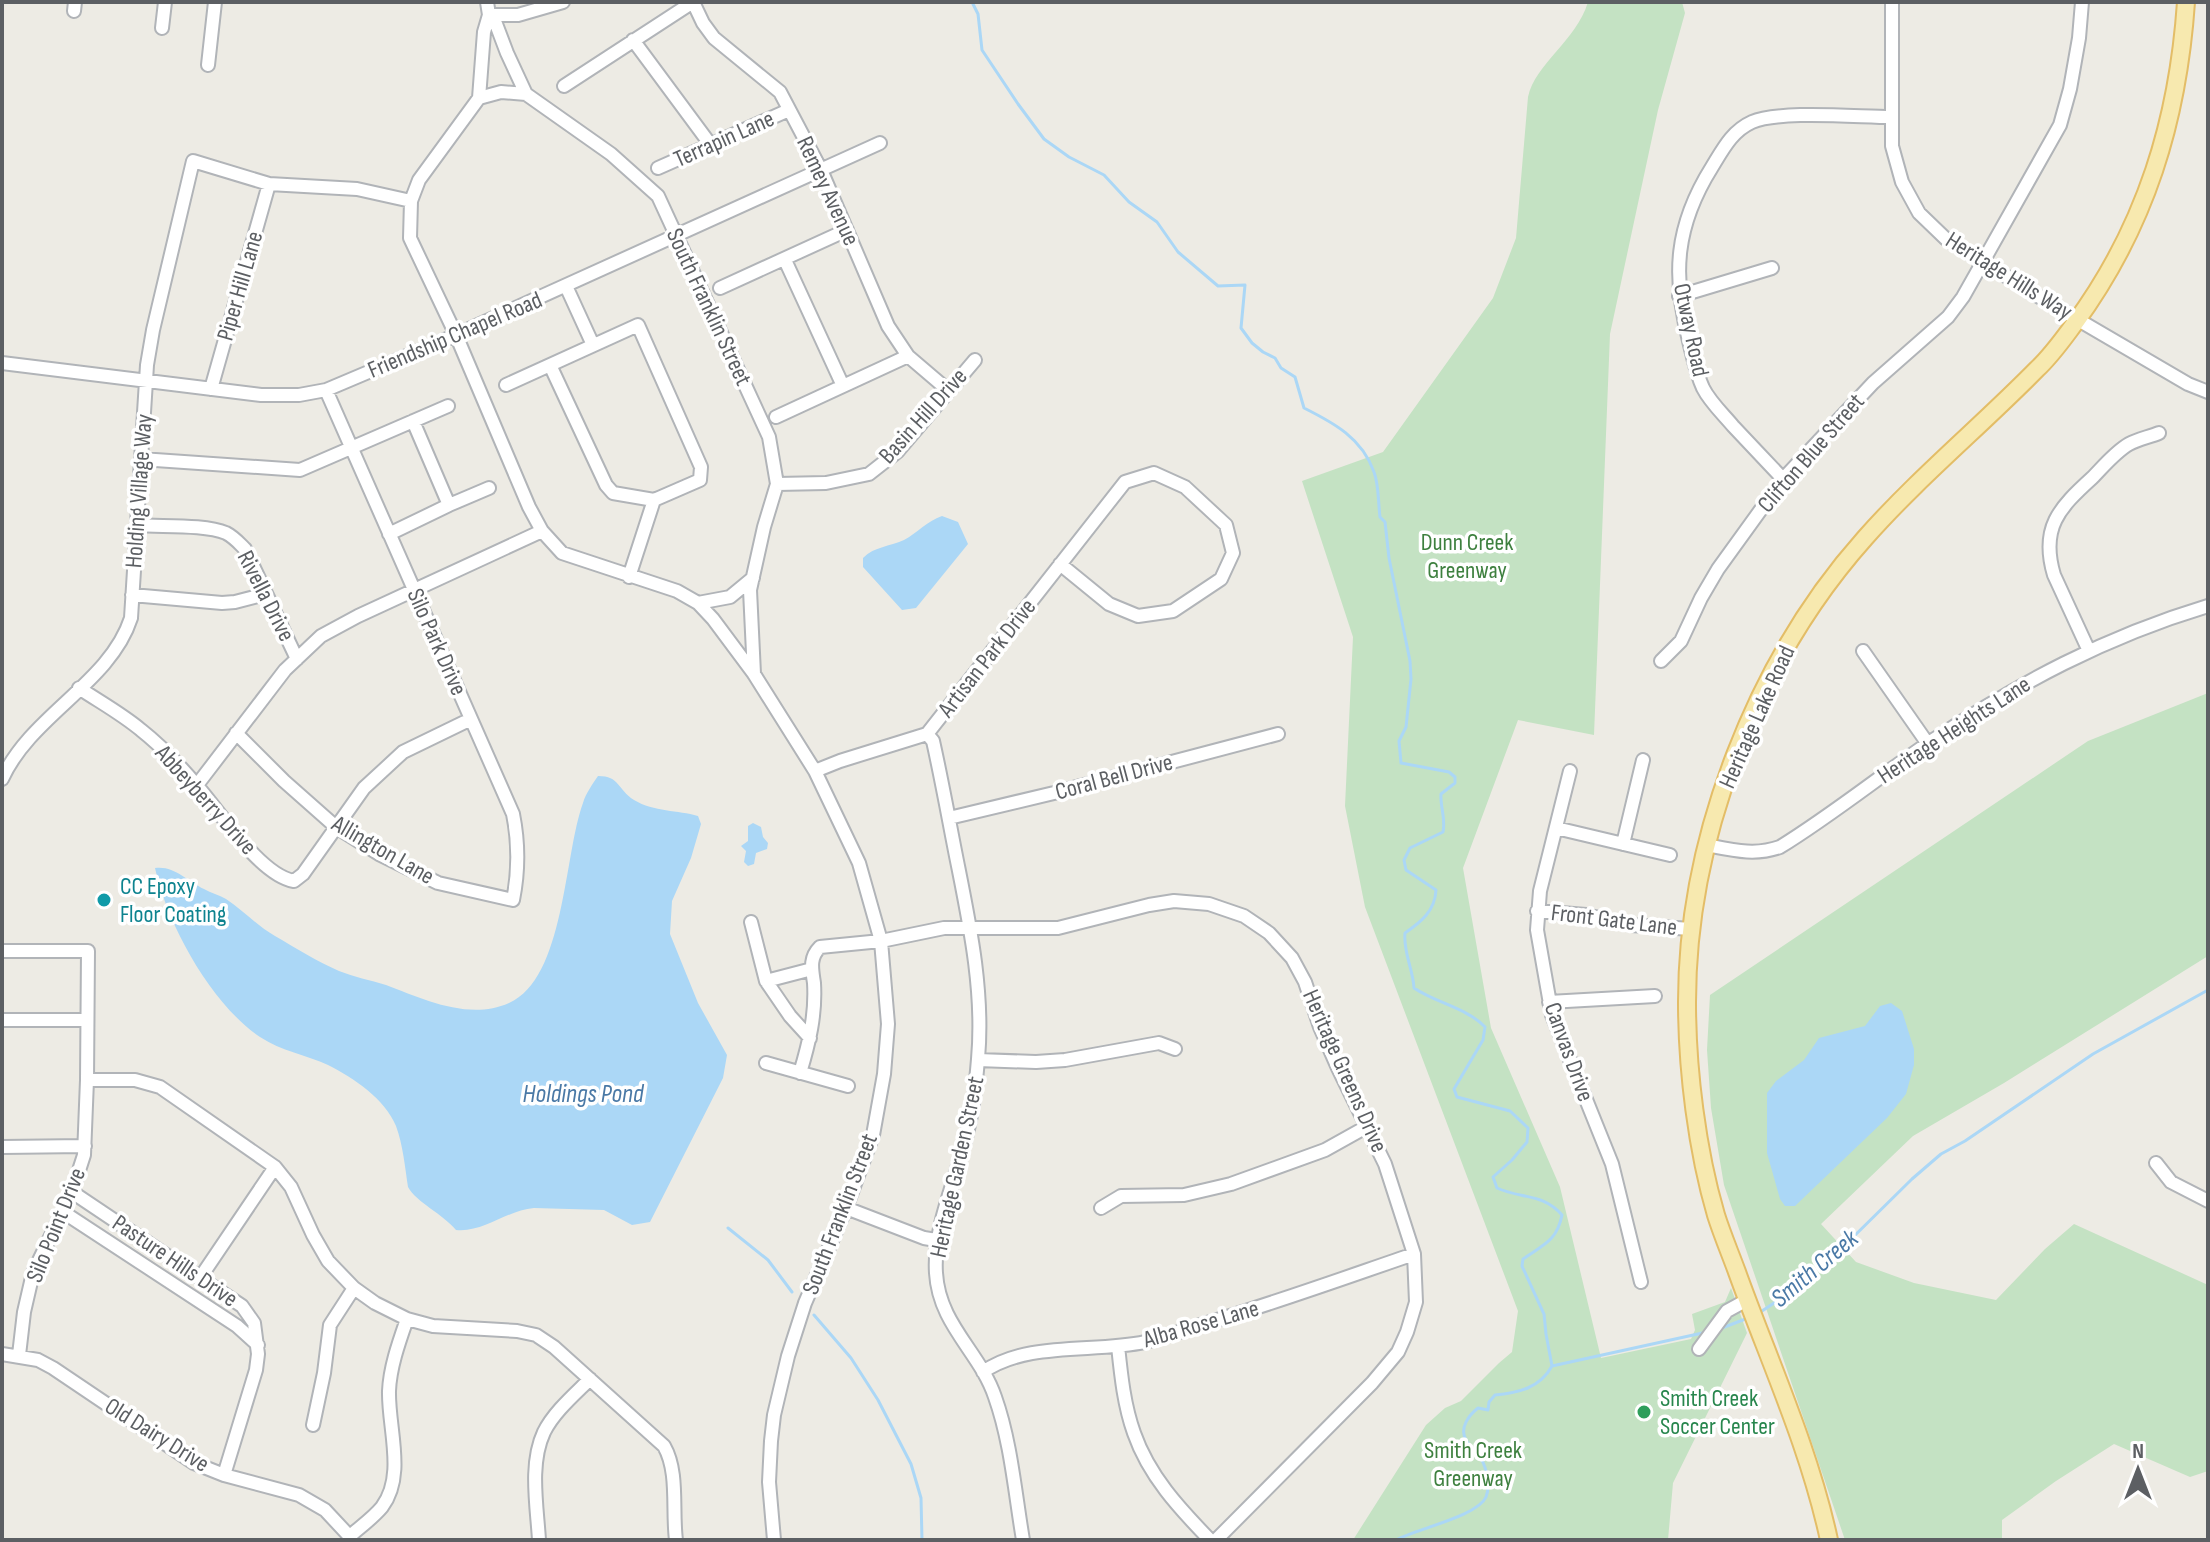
<svg xmlns="http://www.w3.org/2000/svg" width="2210" height="1542" font-family="'Sofia Sans Condensed',sans-serif">
<style>
.green{fill:#c4e2c3}
.water{fill:#abd7f6}
.lines{fill:none;stroke-linecap:round;stroke-linejoin:round}
.stream{stroke:#abd7f6;stroke-width:3}
.minor-casing{stroke:#b1b4b8;stroke-width:16}
.major-casing{stroke:#e3bd67;stroke-width:20}
.minor{stroke:#fff;stroke-width:12}
.major{stroke:#f7e9af;stroke-width:16}
.culture-dot{fill:#0f9aa8;stroke:#fff;stroke-width:3}
.leisure-dot{fill:#2e9e5b;stroke:#fff;stroke-width:3}
.labels{text-anchor:middle;dominant-baseline:central;stroke-width:7;stroke-linejoin:round;paint-order:stroke}
.street-label{font-size:24px;fill:#5c5f63;stroke:#fff}
.park-label{font-size:24px;fill:#3e803f;stroke:#fff}
.culture-label{font-size:24px;fill:#0d838f;stroke:#fff;text-anchor:start}
.leisure-label{font-size:24px;fill:#27864d;stroke:#fff;text-anchor:start}
.water-label{font-size:26px;font-style:italic;fill:#4a79a6;stroke:#fff}
</style>
<rect width="100%" height="100%" fill="#edebe4"/>
<path class="green" d="M1588,2H1682L1685,13L1658,110L1610,334L1594,735L1518,720L1463,868L1491,1028L1560,1187L1601,1358L1691,1339L1695,1330L1692,1314L1725,1302L1731,1288L1747,1333L1673,1483L1668,1540H1353L1426,1425L1445,1408L1461,1401L1499,1363L1512,1352L1518,1311L1365,907L1345,806L1353,637L1302,481L1383,452L1493,298L1516,238L1528,97C1535,64 1576,41 1588,2Z
M2208,693V956L2004,1083L1913,1136L1821,1224L1856,1262L1914,1283L1996,1300L2045,1249L2074,1224L2208,1285V1471L2190,1477L2114,1444L2056,1481L2002,1520V1540H1845L1724,1185L1711,1108L1707,1050L1710,995L2088,741Z"/>
<path class="water" d="M942,516L958,522L968,544L916,608L902,610L863,567V558C875,546 889,547 904,540C917,533 927,521 942,516Z
M598,776C620,776 617,789 634,800C654,812 678,810 698,816L701,824L691,858L672,901L670,934L698,1003L727,1055L723,1078L650,1222L632,1225L604,1210L534,1208C507,1210 483,1233 456,1230C443,1214 416,1202 408,1187C405,1167 403,1145 396,1126C385,1099 354,1078 328,1065C307,1055 281,1051 260,1037C211,1004 167,924 155,868C173,865 188,881 204,889C211,893 219,895 226,899C243,910 257,926 275,936C296,948 316,961 339,971C354,977 370,980 386,985C423,999 469,1021 509,1003C565,979 564,854 583,803C586,793 592,785 598,776Z
M753,823L761,827L763,837L768,843L767,849L756,853L754,864L748,866L744,862L746,851L741,846L748,841V826Z
M1891,1003L1902,1011L1914,1049V1065L1906,1094L1887,1118L1795,1206H1785L1780,1199L1767,1153V1093L1776,1081L1804,1060L1819,1038L1865,1026L1880,1006Z"/>
<g class="lines">
<path class="stream" d="M972,2L978,14L982,50L1018,104L1044,139L1069,157L1104,175L1129,202L1157,222L1178,252L1218,286L1245,285L1241,328L1252,343L1263,352L1275,358L1281,368L1295,377L1304,408C1334,423 1362,438 1374,472C1379,485 1378,502 1380,517L1385,522L1389,558L1410,661L1411,679L1406,727L1399,741L1401,763L1449,772L1455,777V783L1441,794C1440,807 1446,818 1443,832L1410,848L1404,860L1406,870L1436,890C1435,911 1421,922 1405,933C1403,952 1413,969 1414,988C1436,1003 1467,1008 1485,1027L1483,1040L1454,1089L1457,1097L1510,1111L1528,1128L1527,1142L1512,1160L1493,1177L1497,1188C1521,1199 1543,1193 1562,1215C1557,1241 1543,1245 1523,1259L1522,1266L1544,1314L1546,1334L1552,1366
M728,1228L768,1260L792,1292
M1759,1313L1777,1301L1841,1249L1912,1179L1941,1154L1965,1141L2093,1054L2208,990
M814,1315L851,1358L878,1400L911,1464L921,1498L922,1540
M1722,1328L1748,1318
M1396,1540C1416,1529 1478,1516 1486,1497C1491,1485 1486,1464 1478,1454C1475,1449 1469,1446 1466,1440C1459,1428 1469,1415 1478,1408L1488,1410L1489,1402L1495,1395C1518,1393 1540,1388 1552,1366L1707,1332"/>
<defs>
<path id="minor" d="M487,2L489,15L484,32L479,98L419,180L411,201L410,238L456,335L529,507L542,531L562,553L677,591L698,603L713,619L754,674L815,771L859,863L881,941L888,1024L884,1074L873,1135L846,1208L805,1303L788,1356L774,1415L771,1441L769,1482L774,1540
M693,2L703,23L714,38L780,92L821,170L888,326L908,356L949,391
M1892,2V146L1902,182L1919,213L1946,239L2046,301L2188,384L2208,392
M74,11L75,2
M489,15L496,24L507,53L526,94L611,154L658,196L769,437L777,484L764,527L750,590L754,674
M489,15H518L563,2
M162,28L165,2
M633,40L710,144
M208,65L215,2
M564,86L693,2
M479,98L501,92L526,94
M658,168L789,110
M785,260L843,386
M566,286L593,345
M720,288L847,230
M1679,296L1772,268
M2,363L261,395H299L326,390L456,335L880,143
M550,365L606,485L613,493L654,500
M506,385L638,325L701,467L700,480L654,500L629,577
M211,389L269,184
M776,417L908,356
M413,421L449,505
M141,459L300,470L448,406
M1783,479C1766,461 1750,444 1733,426C1723,414 1710,402 1703,388C1696,373 1693,357 1689,341C1672,275 1675,226 1712,167C1723,149 1732,131 1752,122C1779,110 1858,117 1891,117
M777,484L826,483L869,474L897,452L975,360
M137,525C161,527 205,524 226,533C234,537 239,543 245,549L297,659
M389,534L449,505L489,488
M132,595L222,603L235,602L266,594
M698,603L730,597L753,578
M1863,651L1928,744
M2089,651L2054,575C2040,528 2059,508 2092,478C2103,467 2115,452 2129,444C2138,439 2149,437 2159,433
M1661,661L1681,641L1701,598L1718,569L1783,479L1873,383L1948,317L1963,297L2060,125L2070,89L2079,38L2082,2
M79,688C100,702 122,714 141,730C160,745 182,768 198,787C221,813 260,875 294,881L303,874L364,788L403,752L471,719
M236,733L284,781L336,827L379,854L438,883L513,900C519,870 519,844 513,814L326,390
M927,734L933,741C942,781 949,821 957,861C970,926 984,992 978,1059C976,1084 973,1112 966,1137C956,1181 933,1227 936,1273C939,1325 980,1352 995,1397C1011,1442 1015,1493 1023,1540
M815,771L840,761L927,734L1125,482L1154,473L1185,487L1226,525L1233,553L1221,579L1173,611L1138,616L1109,604L1060,564
M1570,771L1540,891L1537,930L1552,1015L1612,1164L1641,1282
M2,779C31,715 110,683 131,618L147,365L153,330L193,161L269,184L357,189L411,201
M197,785L285,670L321,636L358,616L542,531
M949,818L1054,793L1278,734
M1556,828L1670,855
M1623,844L1643,760
M1706,845C1732,850 1755,856 1780,847C1832,815 1880,776 1930,742C2019,683 2105,637 2208,606
M1537,911L1586,915L1631,925L1691,929
M751,922L766,981L790,1016L810,1038
M2,951H88L87,1080L84,1155L72,1192L33,1273L24,1312L19,1355
M766,981L812,969
M1549,1002L1655,996
M2,1020H87
M978,1060L1036,1062L1065,1060L1159,1043L1175,1049
M766,1063L848,1086
M800,1073C809,1043 816,1015 814,983C812,969 809,958 820,947L881,941L944,928H1058L1149,905L1174,901L1209,904L1244,916L1269,933L1292,958L1305,982L1320,1027L1338,1068L1385,1164L1414,1254L1416,1302L1407,1332L1398,1352L1372,1383L1216,1540
M87,1080H135L160,1087L275,1167L291,1187L313,1235L328,1261L354,1288L375,1303L407,1319L433,1326L517,1331L536,1335L554,1347L664,1446C679,1472 672,1510 676,1540
M2,1147L85,1146
M2156,1163L2171,1182L2208,1201
M72,1192L242,1306L254,1323L258,1354L256,1370L224,1475
M846,1208L924,1238L936,1240
M1101,1208L1121,1196L1184,1195L1231,1184L1325,1150L1368,1126
M63,1212L237,1326L258,1345
M200,1278L275,1167
M1118,1346C1121,1375 1124,1405 1134,1433C1149,1476 1179,1508 1210,1540
M1699,1349L1727,1311L1747,1300
M2,1354L38,1360L53,1368L194,1463L224,1475L299,1495L325,1510L353,1540
M983,1372C1027,1341 1094,1353 1145,1342C1165,1337 1184,1330 1204,1324C1275,1303 1344,1278 1414,1254
M313,1425L324,1373L330,1325L354,1288
M350,1536C360,1527 373,1518 382,1507C406,1475 388,1428 389,1391C390,1367 399,1342 407,1319
M539,1540C537,1506 529,1464 544,1432C554,1412 574,1395 590,1379"/>
<path id="major" d="M1829,1540C1809,1447 1769,1361 1737,1272C1730,1253 1722,1234 1716,1215C1697,1150 1687,1070 1687,1002C1687,839 1756,660 1865,538C1918,478 1981,426 2037,369C2052,355 2063,339 2075,323C2146,226 2178,120 2186,2"/>
</defs>
<use href="#minor" class="minor-casing"/>
<use href="#major" class="major-casing"/>
<use href="#minor" class="minor"/>
<use href="#major" class="major"/>
</g>
<circle class="culture-dot" cx="104" cy="900" r="8"/>
<circle class="leisure-dot" cx="1644" cy="1412" r="8"/>
<g class="labels">
<g class="street-label">
<text transform="translate(724 139) rotate(-24)">Terrapin Lane</text>
<text transform="translate(828 191) rotate(65)">Remey Avenue</text>
<text transform="translate(2009 276) rotate(32)">Heritage Hills Way</text>
<text transform="translate(240 286) rotate(-74)">Piper Hill Lane</text>
<text transform="translate(709 307) rotate(65)">South Franklin Street</text>
<text transform="translate(1691 330) rotate(78)">Otway Road</text>
<text transform="translate(455 335) rotate(-23)">Friendship Chapel Road</text>
<text transform="translate(923 416) rotate(-48)">Basin Hill Drive</text>
<text transform="translate(1811 453) rotate(-49)">Clifton Blue Street</text>
<text transform="translate(139 491) rotate(-86)">Holding Village Way</text>
<text transform="translate(266 596) rotate(63)">Rivella Drive</text>
<text transform="translate(437 642) rotate(66)">Silo Park Drive</text>
<text transform="translate(987 658) rotate(-52)">Artisan Park Drive</text>
<text transform="translate(1757 717) rotate(-66)">Heritage Lake Road</text>
<text transform="translate(1954 730) rotate(-33)">Heritage Heights Lane</text>
<text transform="translate(1114 777) rotate(-15)">Coral Bell Drive</text>
<text transform="translate(206 800) rotate(48)">Abbeyberry Drive</text>
<text transform="translate(383 850) rotate(30)">Allington Lane</text>
<text transform="translate(1614 920) rotate(7)">Front Gate Lane</text>
<text transform="translate(1569 1052) rotate(70)">Canvas Drive</text>
<text transform="translate(1345 1071) rotate(66)">Heritage Greens Drive</text>
<text transform="translate(957 1167) rotate(-78)">Heritage Garden Street</text>
<text transform="translate(840 1214) rotate(-69)">South Franklin Street</text>
<text transform="translate(56 1225) rotate(-68)">Silo Point Drive</text>
<text transform="translate(175 1261) rotate(34)">Pasture Hills Drive</text>
<text transform="translate(1201 1324) rotate(-16)">Alba Rose Lane</text>
<text transform="translate(157 1435) rotate(32)">Old Dairy Drive</text>
</g>
<g class="park-label">
<text x="1467" y="542">Dunn Creek<tspan x="1467" dy="28">Greenway</tspan></text>
<text x="1473" y="1450">Smith Creek<tspan x="1473" dy="28">Greenway</tspan></text>
</g>
<g class="culture-label">
<text x="120" y="886">CC Epoxy<tspan x="120" dy="28">Floor Coating</tspan></text>
</g>
<g class="leisure-label">
<text x="1660" y="1398">Smith Creek<tspan x="1660" dy="28">Soccer Center</tspan></text>
</g>
<g class="water-label">
<text x="583" y="1094">Holdings Pond</text>
<text transform="translate(1815 1269) rotate(-40)">Smith Creek</text>
</g>
</g>
<rect width="2210" height="1542" fill="none" stroke="#5c5f63" stroke-width="8"/>
<g transform="translate(2138 1470)" stroke="#ffffff" stroke-width="6" paint-order="stroke">
<path d="M0-6L14 30L0 20L-14 30Z" fill="#5c5f63"/>
<text y="-12" font-size="22" font-weight="bold" text-anchor="middle" fill="#5c5f63">N</text>
</g>
</svg>
